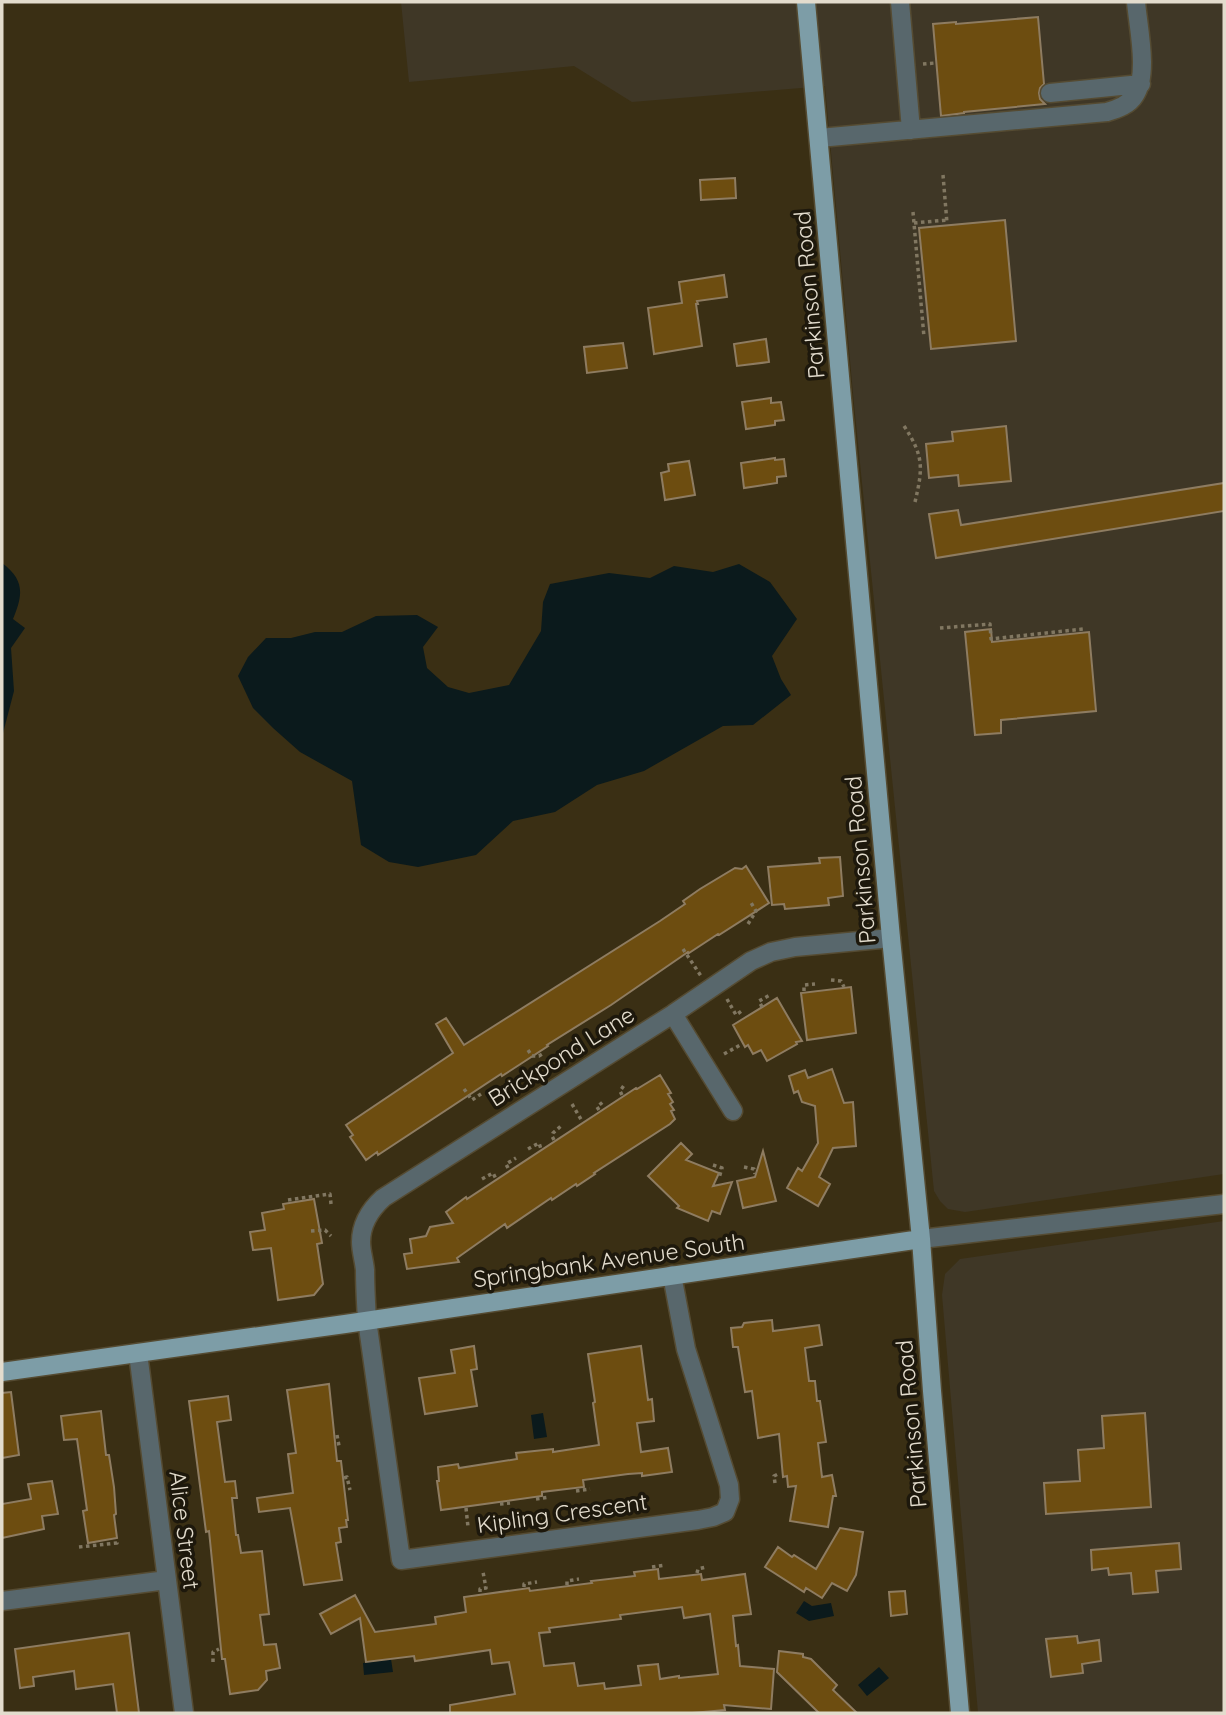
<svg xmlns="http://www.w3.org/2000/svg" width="1226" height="1715" font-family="Quicksand,sans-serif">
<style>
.industrial{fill:#3f3726}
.water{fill:#0b1a1c}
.building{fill:#6d4d10;stroke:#8e7c61;stroke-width:2;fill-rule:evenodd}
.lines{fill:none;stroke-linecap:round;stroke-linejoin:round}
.minor-casing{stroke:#554b32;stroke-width:21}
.major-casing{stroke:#554b32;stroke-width:21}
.path{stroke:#817761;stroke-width:3.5;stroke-dasharray:3.5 3.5;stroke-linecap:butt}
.minor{stroke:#58676c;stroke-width:18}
.major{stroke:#7d9da7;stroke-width:18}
.labels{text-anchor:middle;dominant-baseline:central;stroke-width:7;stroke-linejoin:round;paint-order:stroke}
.street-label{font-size:23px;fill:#e3dccd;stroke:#1d180c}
</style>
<rect width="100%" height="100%" fill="#3a2f14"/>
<path class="industrial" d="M401,2H1224V1174L965,1212L948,1209L940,1201L934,1191L854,404L825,86L632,102L574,66L409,82Z
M1224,1221V1713H978L942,1295L945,1274L960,1259Z"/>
<path class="water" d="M2,563C25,580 23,595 13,619L25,628L11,648L14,691L2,737Z
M739,564L770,582L797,619L772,656L781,679L791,695L753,725L723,726L644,771L597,785L555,812L513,821L476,855L418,867L389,862L361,845L352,781L300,752L273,728L253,708L238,676L248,657L266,638H291L315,632H342L376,616L417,615L438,627L423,647L427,668L448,687L469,693L509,685L541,631L543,602L550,584L609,573L650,578L674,566L713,572Z
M543,1413L547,1437L534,1439L531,1415Z
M804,1601L812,1606L831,1603L834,1616L809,1621L796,1613Z
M391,1659L393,1672L364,1675L363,1663Z
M879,1667L889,1678L867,1696L858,1685Z"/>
<path class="building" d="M1038,17L1044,84L1040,88L1039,93L1040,99L1045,104L964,112V113L941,116L933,24L956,22V24Z
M735,178L736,198L701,200L700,180Z
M1005,220L1016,341L931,349L919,228Z
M724,275L727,297L697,301L698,304H696L702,346L654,354L648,308L682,303L679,282Z
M766,339L769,362L737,366L734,344Z
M623,343L627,368L587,373L584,347Z
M771,398V403L781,402L784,420L775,421V425L746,429L742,402Z
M1006,426L1011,481L959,486L958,475L929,478L926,444L953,441L952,432Z
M775,458V460L784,459L786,476L777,477V483L744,488L741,463Z
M689,461L695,495L665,500L661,473L669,471L668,464Z
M1224,483V511L936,558L929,514L958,510L961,525Z
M991,629L992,642L1089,632L1096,711L1001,720V733L975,735L965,632Z
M840,857L843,896L828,898L829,905L785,909L784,904L772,905L768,867L820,863L819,858Z
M746,866L769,903L719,935L718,934L689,953L688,952L611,1005L547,1045L548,1046L519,1065L502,1076L501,1074L378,1155L377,1152L366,1160L350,1137L353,1135L346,1125L453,1053L436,1024L446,1018L464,1045L660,921L685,904L683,901L700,889L735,868L742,869Z
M851,987L856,1033L807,1040L801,993Z
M777,998L802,1041L796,1042L797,1044L767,1061L761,1050L753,1054L748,1045L745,1047L733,1025Z
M832,1069L844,1103L853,1102L856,1146L833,1148L819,1177L830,1184L818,1206L787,1188L798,1168L802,1171L818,1143L815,1106L802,1102L798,1091L794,1093L789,1076L805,1070L808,1078Z
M660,1075L671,1093L668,1094L673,1102L670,1104L674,1110L671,1111L675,1119L670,1124L594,1173L595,1174L577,1186L576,1184L552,1200L551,1198L507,1228L505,1224L457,1258L459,1262L407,1269L404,1254L412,1253L410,1239L426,1236L430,1227L453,1223L446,1212L466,1197L467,1199L636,1088L637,1089Z
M681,1143L692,1154L686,1160L719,1173L713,1186L732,1182L720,1214L712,1211L708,1221L677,1208L679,1206L648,1176Z
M763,1151L776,1201L743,1208L737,1181L755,1177Z
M314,1199L322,1243L317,1244L323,1284L314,1295L278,1300L271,1248L253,1250L250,1232L265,1230L262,1213L284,1209L283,1204Z
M772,1320L773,1331L819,1325L822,1345L805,1348L809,1381H815L817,1401H820L826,1442L818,1443L822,1477L832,1475L836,1496H833L828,1527L790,1521L796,1486L788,1487L787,1476L783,1477L779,1434L758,1438L752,1391L745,1392L738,1347H733L731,1328L742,1327L744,1323Z
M474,1346L477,1369L471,1370L477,1406L425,1414L419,1378L455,1373L451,1350Z
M641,1346L648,1400L652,1399L654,1421L637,1423L641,1452L668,1448L672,1472L642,1476V1473L628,1474L583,1480L584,1487L542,1492V1496L441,1510L437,1481H439L438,1467L458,1464L459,1468L517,1459L516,1453L553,1449V1452L599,1445L593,1403L595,1402L588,1354Z
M329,1384L337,1461H341L348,1520H346L347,1527L339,1528L341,1542L336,1543L342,1580L304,1585L290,1508L259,1512L257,1498L293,1493L288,1454L296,1453L287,1390Z
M11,1392L19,1455L2,1458V1393Z
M228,1396L231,1420L217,1422L225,1482L235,1481L237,1498H232L236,1535H238L241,1553L262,1551L269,1614L260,1615L264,1645L276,1644L280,1668L266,1671L267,1680L258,1690L230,1694L225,1659H222L209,1531L206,1532L189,1401Z
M101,1411L106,1455H109L114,1487L116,1514L114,1515L117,1538L88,1543L83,1511L87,1510L77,1439L64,1440L61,1416Z
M1145,1413L1151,1507L1046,1514L1044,1483L1080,1481L1078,1450L1104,1448L1102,1416Z
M52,1481L58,1514L42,1516L44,1529L2,1538V1504L31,1499L28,1484Z
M840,1528L863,1532L856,1575L847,1591L832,1583L822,1598L806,1588L804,1592L765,1567L778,1547L792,1557L794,1555L816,1569Z
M1179,1543L1181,1569L1156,1571L1158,1592L1133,1594L1131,1573L1109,1575L1108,1568L1092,1570L1091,1550Z
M658,1569L659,1579L701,1574L702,1580L745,1574L751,1614L733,1616L736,1646L738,1645L740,1666L774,1669L771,1709L724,1705L725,1710L692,1713H450V1705L515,1694L509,1662L492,1664L490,1650L415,1661L414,1656L366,1662L360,1618L331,1634L320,1614L355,1595L375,1632L436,1624L435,1617L466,1612L464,1597L529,1588L530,1591L592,1583L591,1581L635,1576L634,1572ZM682,1607L684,1618L710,1614L718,1674L679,1678V1676L660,1679L658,1664L638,1666L641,1685L605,1689L604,1683L578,1686L574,1663L544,1666L539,1633L550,1632L549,1628L621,1619L620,1615Z
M905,1591L907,1614L891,1616L889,1592Z
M129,1633L139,1713H117L113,1684L76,1689L74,1671L33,1677L34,1686L20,1688L15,1649Z
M1077,1636L1078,1643L1099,1640L1101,1661L1082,1664L1083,1673L1051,1677L1046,1639Z
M779,1651L803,1654V1657L811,1659L837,1685L833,1690L857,1713H819L777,1672Z"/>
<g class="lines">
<defs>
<path id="minor" d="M900,2L911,130
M1050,93L1141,84
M819,138L1107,112C1118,109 1129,105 1135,95C1149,75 1138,26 1136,2
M673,1014L733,1111
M921,1239L1224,1204
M672,1275L686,1349L729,1485L730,1499L725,1512L713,1517L698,1520L401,1560L367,1320C366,1303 365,1287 365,1270C364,1260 361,1251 361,1242C361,1224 371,1209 383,1198L673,1014L751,961L771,952L795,947L891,938
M138,1353L184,1713
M2,1601L167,1580"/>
<path id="major" d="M806,2L891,938L921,1239L932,1391L960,1713
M2,1372L345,1324L921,1239"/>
</defs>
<use href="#minor" class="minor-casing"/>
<use href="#major" class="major-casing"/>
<path class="path" d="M923,64L935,63
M943,175L947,223
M913,212L924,337
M914,223L947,220
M904,426C924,456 923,468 915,502
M940,628L990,624L991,639L1083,629
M748,924L756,911L750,901
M683,949L701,976
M831,980L841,981L844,987
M804,991V985L815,984
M727,999L736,1015L743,1010
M762,1007L759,1001L770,995
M528,1050L532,1056H539L544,1053
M724,1054L742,1044
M464,1089L472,1100L481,1094
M622,1095L620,1091L625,1084
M572,1104L582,1121
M599,1110L597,1107L604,1101
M554,1140L552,1136L553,1133L561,1126
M528,1149L539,1143L541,1149
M713,1165L722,1168L719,1178
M744,1167L754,1169L755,1174
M508,1168L506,1164L516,1158
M482,1179L493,1173L496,1179
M288,1200L330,1194L331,1204
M311,1231L325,1230L331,1236
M337,1435L339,1446
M344,1478L347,1477L350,1490
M775,1483L774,1476L780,1473
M576,1491L590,1489
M536,1499L549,1497
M500,1504L510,1503
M466,1508L468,1527
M79,1547L117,1543L116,1540
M652,1567L665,1565
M697,1573L698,1569L706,1567
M567,1585V1581L579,1579
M524,1587V1584L537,1582
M480,1592V1589L486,1588L483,1572
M213,1662V1652L219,1649"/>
<use href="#minor" class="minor"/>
<use href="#major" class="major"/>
</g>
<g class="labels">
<g class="street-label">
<text transform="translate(809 295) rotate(-95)">Parkinson Road</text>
<text transform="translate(860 860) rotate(-95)">Parkinson Road</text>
<text transform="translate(561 1056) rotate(-32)">Brickpond Lane</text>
<text transform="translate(609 1260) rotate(-8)">Springbank Avenue South</text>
<text transform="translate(911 1424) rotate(-95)">Parkinson Road</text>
<text transform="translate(562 1513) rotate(-8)">Kipling Crescent</text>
<text transform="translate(185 1530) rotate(83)">Alice Street</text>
</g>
</g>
<rect width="1226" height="1715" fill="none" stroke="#e3dccd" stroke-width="7"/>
</svg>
